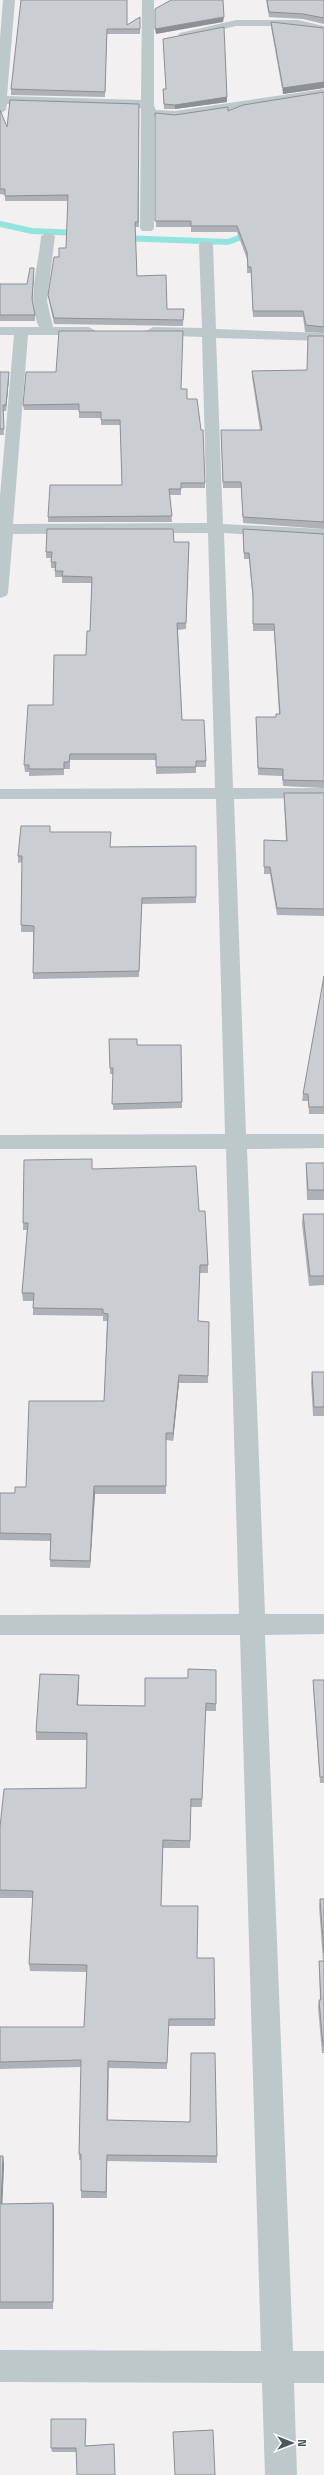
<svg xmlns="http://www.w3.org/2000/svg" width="324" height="2475" font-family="'Titillium Web',sans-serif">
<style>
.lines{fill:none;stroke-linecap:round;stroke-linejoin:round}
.stream{stroke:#93e4df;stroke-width:6}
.minor{fill:#bdc8cb;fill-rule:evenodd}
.wall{fill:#aeb1b5}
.shaded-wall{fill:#8d9093}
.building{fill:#caced2;stroke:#8d9093}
</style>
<rect width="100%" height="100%" fill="#f2f0f1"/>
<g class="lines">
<path class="stream" d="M0,224L32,231L81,233
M121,238L228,242L252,233"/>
<path class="minor" d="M3,0H15L7,96L141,100L142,0H154V106L156,110L175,111L324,89V97L175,119L154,117V228L152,231H142L140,228L141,108L7,104L6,110L0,114V39Z
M236,20H298L324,26V32L298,26H236L184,38L178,35L180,33Z
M48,232L55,236L47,301L53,327H89L96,331L89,335H28L13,524L207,523L202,337L153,335L146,331L153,327L202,328L199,245L201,242H211L213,245L216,329L324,333V341L216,338L223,524L324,529V539L224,533L233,788H324V798L234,799L246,1134H324V1148L247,1149L265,1614H324V1634L265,1635L293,2351H324V2383H294L297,2475H265L262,2383L0,2382V2350L261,2351L240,1635H0V1615L239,1614L226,1149H0V1135L225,1134L216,799H0V789L215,788L208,533L13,534L8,593L6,596L0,598V496L14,335H0V327H39C26,299 39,265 41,236Z"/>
</g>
<path class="wall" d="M21,0L127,25L140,17V34H107L105,97L11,95V89Z
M266,0H324V24L303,19L269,17Z
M271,22L324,28V89V88L283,94L271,27Z
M163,89L227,97V102L175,109H164Z
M324,92V333L305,332L303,317H253L251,273H247V259L237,232H191V227H156L155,113L175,115L228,111Z
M139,104V227H135L137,276L167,309H184L183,326L54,324L49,301L48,295L59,257L66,248L68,201H5V195L0,194V110L7,127Z
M34,274L32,301L35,315V321H0V284H27Z
M324,336V529L243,523L241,488H223L221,430H260L252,377V371L307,370Z
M0,372L9,377L6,411H3L4,435H0Z
M182,389L187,399L205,483V488H181V495H170L172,522H48V517L122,485L120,425H101V418H79V410H24L23,405Z
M243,529L324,534V788L283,786L282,776L258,775L256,717H276L279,714L274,631H253V602L249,559H244Z
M174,542H189L186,629L178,630L182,720L206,761V767H196V773L156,774V760H70V769H64V775L29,776V772H25L24,765L53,705L86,655L90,631L92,583H62V577H55V568H51V558H46V552Z
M284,793H324V916L277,915L270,874H264V840L286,841L284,800Z
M50,826V832L111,847L196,846V903L142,904L139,977L33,979V932H21L22,862L18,863V856Z
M324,976V1114H309L308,1101H302L303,1094Z
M109,1039L137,1045H181L182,1108L113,1110V1074H110Z
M306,1163H324V1200H307L306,1172Z
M93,1169L199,1211L208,1265V1273H200L198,1321L209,1322L208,1383H179L173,1441L166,1440V1494H95L90,1568L50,1567V1541L0,1540V1493H15L26,1487L104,1401L107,1321H103V1316L33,1315V1301H23L22,1293L27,1230H23V1223Z
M303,1214H324V1285L309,1286L302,1224Z
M312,1372H324V1416H313L311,1381Z
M216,1670V1711H205L202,1807H191L190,1848H163L161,1906L197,1958L215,2019V2026H168L167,2069L109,2068L108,2120L217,2156V2163L107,2161V2198H81V2160H79V2154L81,2067L0,2069V2027H84L87,1972L30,1971L29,1964L33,1898H0V1827L86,1788L87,1740H36V1732L79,1675V1682L78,1705L145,1706L188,1678Z
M313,1680H324V1783H320L313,1686Z
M320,1899H324V2053H322L318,2007L319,2000H320L319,1968V1961H323L319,1906Z
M0,2156H3L4,2165L2,2204L53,2203L54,2211L53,2309H0Z
M86,2419L85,2446L76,2452H52L51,2448Z"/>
<path class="shaded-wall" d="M224,17L223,22L156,34L155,29Z
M324,82V88L283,94V88Z
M227,97V102L175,109V105Z
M34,268V274L32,305V299Z
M9,372V377L6,411V405Z
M179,1375V1383L173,1441V1433Z
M94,1486L95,1494L90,1568V1561Z
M79,1675V1682L77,1713V1705Z
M3,2156L4,2165L2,2212L1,2204Z
M53,2203L54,2211L53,2309Z"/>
<path class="building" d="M21,0H127V25L140,17V29H107L105,92L11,89Z
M171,0H223L224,17L155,29V9Z
M267,0H324V18L303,14L269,12Z
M271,22L324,28V82L283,88Z
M224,27L227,97L175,105L164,104L163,89H166L163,39Z
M324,92V327L306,325L303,311H253L251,267H248L247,252L237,226H191V221H155V113L175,115L228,107V111L243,105Z
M10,100L139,104L138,222H135L137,276L166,275L167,309H184L183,320L54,318L48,295L54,257H59V248H66L68,195L5,196V189H0V110L7,127Z
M30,268H34L32,299L35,315H0V284H27Z
M59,331H183L181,389H187V399H197L201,430H203L205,483H181V489H169L172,516L48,517L50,485H122L120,420H101V412H79V404L23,405L26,372H56Z
M308,336H324V522L243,517L241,482H223L221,430H262L252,371L307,370Z
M0,372H9L6,405H3L4,429H0Z
M47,529H173L174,542H189L186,623H177L182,720H204L206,761H196V767H156V754H70L69,762H64V769H29V765H24L28,705H53L54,655H86L87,631H90L92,577L62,576L63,571H55L56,562H51L52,552H46Z
M243,529L324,534V781L283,780V769L258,768L256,717H276V714H280L274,624H253V595L249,553H244Z
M284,793H324V909L277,908L270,867H264V840L287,841Z
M21,826H50V832H111L110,847L196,846V897L142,898L139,971L33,973L34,926L21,925L22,856H18Z
M324,976V1107H309L308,1094H303Z
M109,1039H137V1045H181L182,1102L112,1104L113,1068H110Z
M92,1159V1169L196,1166L199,1211H205L208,1265H200L198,1321L209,1322L208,1376L179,1375L173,1433H166V1486H94L90,1561L50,1560L51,1534L0,1533V1493H15V1487H26L29,1401H104L108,1314L103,1313V1309L33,1308L34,1293H22L28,1223H23L24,1160Z
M306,1163H324V1190H308Z
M303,1214H324V1276H310Z
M312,1372H324V1407H314Z
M188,1669L216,1670V1704L206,1703L202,1799H191L190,1841L163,1840L161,1906H198L197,1958H214L215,2019H169L167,2063L108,2061L107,2120L190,2122L191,2053H215L217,2156L107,2155L106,2192L81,2191V2154H79L81,2060L0,2062V2027H84L87,1965L29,1964L33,1891L0,1890V1827L4,1789L86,1788L87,1733L36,1732L40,1674L79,1675L77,1705L145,1706V1678H188Z
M313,1680H324V1777H320Z
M320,1899H324V1953Z
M319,1961H324V2046H323L319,2000H321Z
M0,2156H3L1,2204L53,2203V2302H0Z
M51,2419H86L85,2446L114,2444L115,2475H77L76,2448H51Z
M213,2430L215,2475H175L173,2432Z"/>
<g transform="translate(292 2443) rotate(90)" stroke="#ffffff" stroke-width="3" paint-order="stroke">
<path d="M0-3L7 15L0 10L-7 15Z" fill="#49585c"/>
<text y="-6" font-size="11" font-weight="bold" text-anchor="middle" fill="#49585c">N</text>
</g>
</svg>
